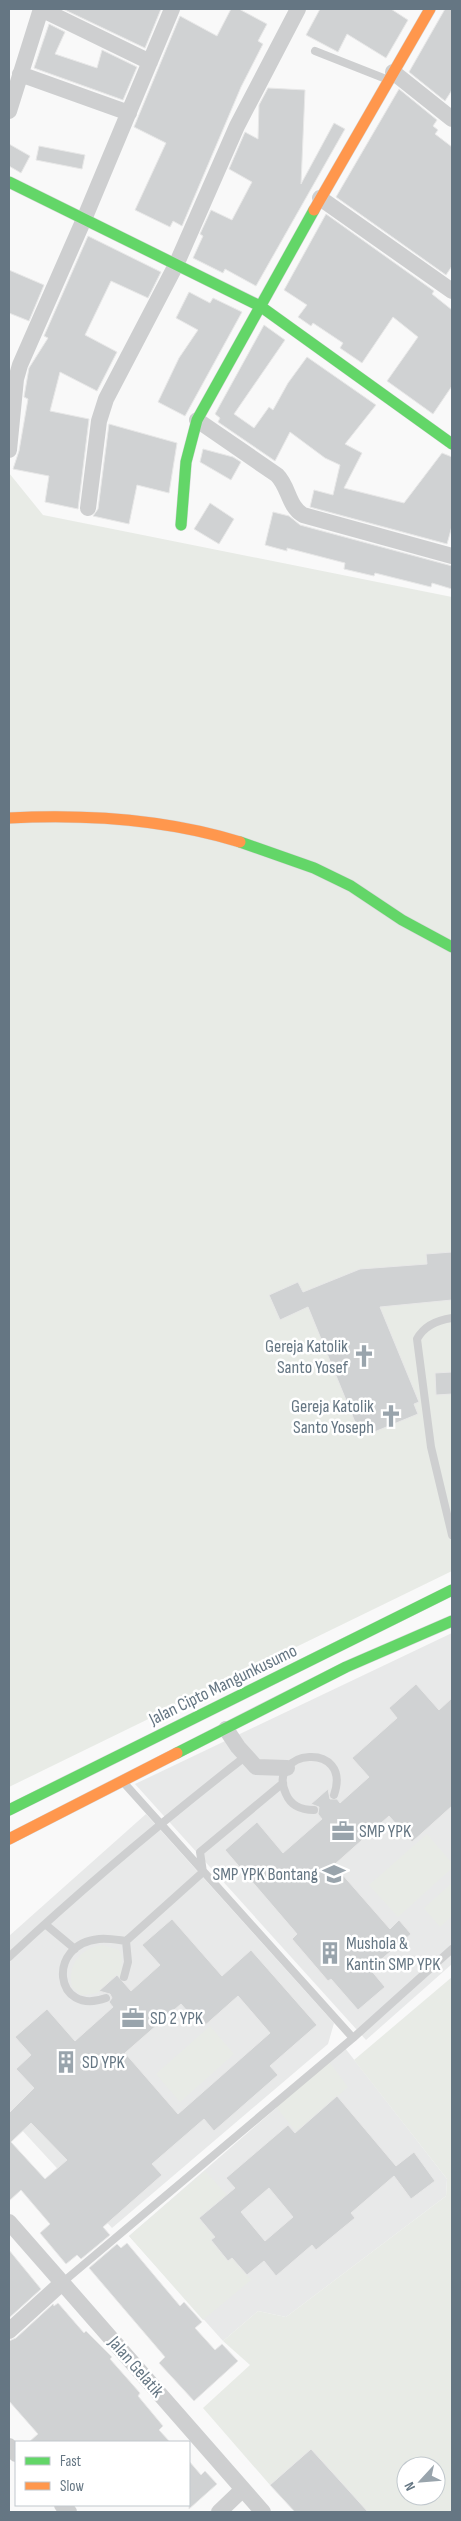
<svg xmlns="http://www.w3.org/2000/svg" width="461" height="2521" font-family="'Sofia Sans Condensed',sans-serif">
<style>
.built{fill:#e8e9e9}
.green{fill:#e8ebe6;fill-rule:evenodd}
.building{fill:#d0d2d3;stroke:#e8e8e8;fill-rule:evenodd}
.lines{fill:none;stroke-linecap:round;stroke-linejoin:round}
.fast-casing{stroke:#d5d6d7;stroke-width:12}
.slow-casing{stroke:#d5d6d7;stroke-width:12}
.lane{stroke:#cecfd0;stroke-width:8}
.street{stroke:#cecfd0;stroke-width:16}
.fast{stroke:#63d668;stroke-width:11}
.slow{stroke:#ff974d;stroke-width:11}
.labels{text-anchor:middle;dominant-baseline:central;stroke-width:5;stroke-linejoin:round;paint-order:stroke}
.poi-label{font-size:18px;fill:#657683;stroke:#fff;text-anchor:start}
.street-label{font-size:18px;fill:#657683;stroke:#fff}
</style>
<rect width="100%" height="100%" fill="#f9f9f9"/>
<path class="built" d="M452,1633V1964L366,2040L135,1784Z
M146,1814L334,2023L328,2044L112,2228L9,2116V1936Z
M345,2048L447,2179L446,2196L286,2317L258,2311L223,2341L129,2236Z"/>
<path class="green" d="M9,473L43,515L452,597V1571L9,1787Z
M427,1834L452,1863V1868L398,1917L369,1885Z
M452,1883V1916L440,1927L424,1908Z
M102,1945L119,1950L122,1956L121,1975C111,1989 98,1995 81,1995L72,1987C67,1966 80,1948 102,1945Z
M452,1977V2512H361L311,2449L270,2485L203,2408L250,2365L223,2341L258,2311L286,2317L446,2196L447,2179L354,2060ZM406,2466H436V2496H406Z
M210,2026L234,2054L180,2102L156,2074Z
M329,2062L348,2087L314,2117L308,2146L276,2107Z
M205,2171L227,2195L199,2219L215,2237L211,2241L228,2261L232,2258L251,2280L203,2320L129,2236Z"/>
<path class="building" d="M63,9H161L145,48Z
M231,9H239L267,24L258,41L263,44L241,87L182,226L173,221L170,227L135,210L166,143L134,127L180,16L217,36Z
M320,9H391L408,20L386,58L347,34L338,52L306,35Z
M445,9H452V90L445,101L409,72Z
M49,24L65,32L55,54L97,68L102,50L137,67L123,100L34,68Z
M268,88L305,90L301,184L334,123L345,129L256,286L225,269L223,273L193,258L203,236L200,234L211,210L232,220L252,182L229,169L245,132L258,139L259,105Z
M399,89L437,120L433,126L438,130L435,134L452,147V266L446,275L336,197Z
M9,144L30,156L21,173L9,166Z
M39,146L85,155L82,169L36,160Z
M326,214L434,291L432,294L452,310V386L433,414L387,381L418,337L393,317L362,363L340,348L343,343L313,323L311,326L298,317L307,305L284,290Z
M88,236L161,272L148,298L111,281L85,335L117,352L97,391L60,372L50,411L89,419L78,509L45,502L49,476L13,469L19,451L28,399L24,397L29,368L48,338L44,336Z
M9,270L44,285L29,321L9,313Z
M189,292L210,303L213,298L242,312L185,416L158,402L179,358L198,330L176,318Z
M264,325L285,340L234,414L254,428L269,407L273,410L288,383L307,357L376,405L345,444L362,453L344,488L404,503L442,453L452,457V526L447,544L310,507L314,490L333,495L340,465L325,458L290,432L275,461L218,422L220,418L215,414Z
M109,424L177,443L169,493L137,485L129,524L93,516L98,509Z
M203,449L233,457L241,462L231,480L200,462Z
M210,503L234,519L219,544L194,529Z
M273,512L289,516L300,525L452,566V589L432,583L431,587L375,573L374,576L344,569L345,563L287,548V551L265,545Z
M452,1252V1300L380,1307L419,1402L414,1404L418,1414L367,1435L363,1425L357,1427L308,1307L280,1320L269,1295L298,1282L303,1292L360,1269L427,1264L426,1254Z
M452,1372V1394L436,1395L435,1373Z
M416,1684L439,1710L452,1698V1806L412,1842L389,1816L334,1865L390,1929L399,1920L411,1934L370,1969L385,1987L358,2010L331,1979L328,1981L292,1939L297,1934L225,1850L257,1822L283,1853L322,1819L318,1814L319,1807L311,1804L328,1789L330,1799H337L340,1803L369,1777L352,1758L397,1718L389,1708Z
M172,1919L222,1976L251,1950L317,2025L270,2066L278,2075L214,2131L204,2119L152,2164L162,2175L103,2227L110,2235L81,2259L77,2255L66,2264L40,2233L50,2224L21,2190L9,2201V2113L34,2088L16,2069L31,2055L15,2037L47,2009L75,2041L113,2007L109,2002L112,1998L110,1994L99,1991L117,1975L131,1991L160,1965L142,1945ZM238,1996L270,2033L178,2114L125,2053L181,2004L202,2028ZM31,2123L67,2160L45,2179L11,2142Z
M337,2096L396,2166L414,2152L435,2181L411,2199L394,2176L351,2213L355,2218L316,2250L312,2245L276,2276L264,2261L247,2275L232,2258L228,2261L211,2240L215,2237L199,2218L235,2188L226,2178L288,2125L295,2133ZM269,2188L293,2217L265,2241L241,2212Z
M127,2243L180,2306L184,2302L202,2322L195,2328L215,2350L222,2344L238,2361L194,2401L159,2363L165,2357L89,2268L117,2244L121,2248Z
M9,2250L41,2289L9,2318Z
M58,2303L84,2333L86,2331L112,2357L110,2359L140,2393L138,2396L163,2426L159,2430L170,2442H29L38,2434L9,2401V2341L16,2338L53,2304L54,2306Z
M311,2449L341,2482L368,2512H295L270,2485Z
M189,2461L201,2475L205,2471L217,2484L189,2509Z"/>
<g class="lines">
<defs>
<path id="fast" d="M9,182L260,306L452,444
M181,525L186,462L197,420L314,210
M240,842L314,868L351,886L402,920L452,947
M177,1753L346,1667L452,1621
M9,1810L452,1590"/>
<path id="slow" d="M314,210L430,9
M9,818C86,814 165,819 240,842
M9,1839L177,1753"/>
</defs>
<use href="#fast" class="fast-casing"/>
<use href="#slow" class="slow-casing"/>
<path class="lane" d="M315,51L386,79
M452,1318C438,1320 424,1326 417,1339L431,1447L452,1535
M124,1783L353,2038
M314,1810C302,1810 291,1806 286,1794C265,1749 353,1740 334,1795
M45,1924L75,1949
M126,1941L203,1872L200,1852L283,1783
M9,1957C85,1886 164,1820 246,1756
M106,1998C54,2017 46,1944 99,1939C108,1938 118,1940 126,1941L128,1962L124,1977
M63,2282L353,2038L452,1949"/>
<path class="street" d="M41,9L150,62
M393,72L452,119
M20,74L129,113
M9,111L41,9
M320,198L452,291
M197,420L277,475C289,487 288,506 303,515L452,556
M9,450L16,379L20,365L85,217L172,9
M88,508L99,421L106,399L176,265L237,126L298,9
M226,1729L238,1747L256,1767L287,1768
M9,2222L263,2512
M9,2331L63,2282
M9,2446L16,2454
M62,2505L69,2512
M219,2512L242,2490"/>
<use href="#fast" class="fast"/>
<use href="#slow" class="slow"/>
</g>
<defs>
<symbol id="church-bare" viewBox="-9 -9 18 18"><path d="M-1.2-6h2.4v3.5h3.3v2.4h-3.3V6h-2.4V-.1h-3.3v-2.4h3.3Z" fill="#99a4ac" stroke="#fff" stroke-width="2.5" paint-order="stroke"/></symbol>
<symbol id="office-bare" viewBox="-9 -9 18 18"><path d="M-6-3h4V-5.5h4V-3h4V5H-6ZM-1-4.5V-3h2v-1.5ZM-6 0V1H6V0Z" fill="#99a4ac" stroke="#fff" stroke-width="2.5" paint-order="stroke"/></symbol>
<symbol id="school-bare" viewBox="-9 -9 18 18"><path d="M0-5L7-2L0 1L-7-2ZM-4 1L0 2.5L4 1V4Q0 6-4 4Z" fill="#99a4ac" stroke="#fff" stroke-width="2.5" paint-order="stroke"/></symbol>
<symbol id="building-bare" viewBox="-9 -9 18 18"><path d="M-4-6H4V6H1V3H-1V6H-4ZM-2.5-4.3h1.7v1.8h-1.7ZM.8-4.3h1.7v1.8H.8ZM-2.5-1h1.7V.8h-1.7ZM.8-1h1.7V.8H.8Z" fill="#99a4ac" stroke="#fff" stroke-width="2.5" paint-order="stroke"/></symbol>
</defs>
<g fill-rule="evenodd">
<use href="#church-bare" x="348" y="1340" width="32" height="32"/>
<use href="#church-bare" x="375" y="1400" width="32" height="32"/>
<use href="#office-bare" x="327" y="1815" width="32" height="32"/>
<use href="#school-bare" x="318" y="1858" width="32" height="32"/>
<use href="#building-bare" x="314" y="1937" width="32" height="32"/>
<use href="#office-bare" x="117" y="2002" width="32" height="32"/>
<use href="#building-bare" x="50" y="2046" width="32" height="32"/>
</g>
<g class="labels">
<g class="poi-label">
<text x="348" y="1346" text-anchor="end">Gereja Katolik<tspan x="348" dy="21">Santo Yosef</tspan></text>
<text x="374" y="1406" text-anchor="end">Gereja Katolik<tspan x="374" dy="21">Santo Yoseph</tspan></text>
<text x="359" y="1831">SMP YPK</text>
<text x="318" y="1874" text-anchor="end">SMP YPK Bontang</text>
<text x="346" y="1943">Mushola &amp;<tspan x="346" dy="21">Kantin SMP YPK</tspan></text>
<text x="150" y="2018">SD 2 YPK</text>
<text x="82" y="2062">SD YPK</text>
</g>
<g class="street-label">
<text transform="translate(223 1685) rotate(-26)">Jalan Cipto Mangunkusumo</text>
<text transform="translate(136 2367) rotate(49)">Jalan Gelatik</text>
</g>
</g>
<rect width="461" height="2521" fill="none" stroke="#657683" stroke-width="20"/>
<rect x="15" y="2441" width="175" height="65" fill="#ffffff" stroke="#c1c8cd"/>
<rect x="25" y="2457" width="25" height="8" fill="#63d668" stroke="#c1c8cd"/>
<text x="60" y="2466" font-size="15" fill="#657683">Fast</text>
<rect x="25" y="2482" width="25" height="8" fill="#ff974d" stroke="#c1c8cd"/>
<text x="60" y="2491" font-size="15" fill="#657683">Slow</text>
<g transform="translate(421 2481) rotate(244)"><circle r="24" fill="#ffffff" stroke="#c1c8cd"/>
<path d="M0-4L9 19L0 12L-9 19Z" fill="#99a4ac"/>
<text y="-8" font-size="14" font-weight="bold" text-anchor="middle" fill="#657683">N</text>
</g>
</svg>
